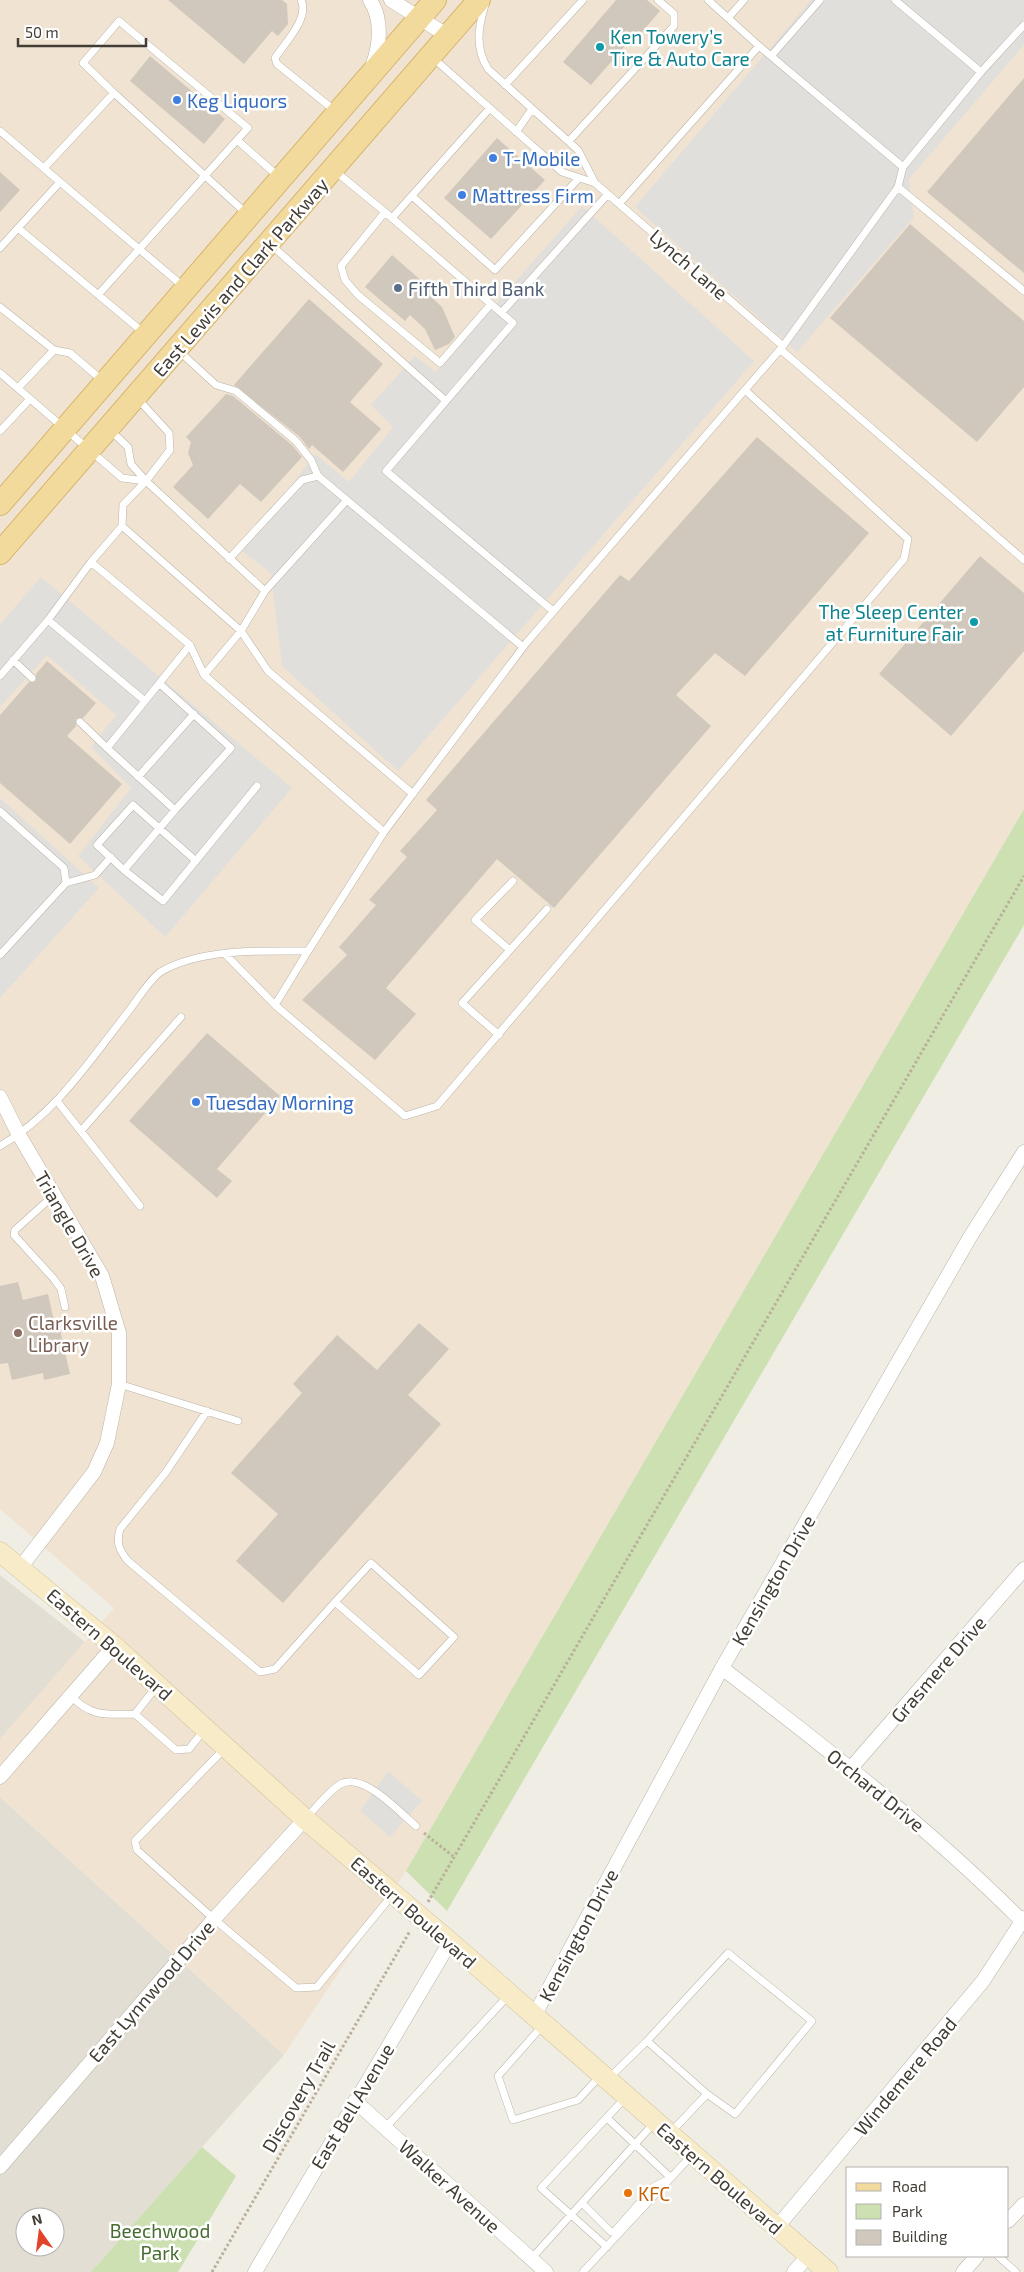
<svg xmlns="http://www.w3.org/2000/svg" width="1024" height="2272" font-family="'Exo 2',sans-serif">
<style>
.residential{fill:#e3ded3;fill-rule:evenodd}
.commercial{fill:#f0e3d2}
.green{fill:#cce0b2}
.parking{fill:#e1dfdc}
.building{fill:#d0c8bc}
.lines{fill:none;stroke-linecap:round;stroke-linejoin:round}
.service-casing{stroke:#bab4a9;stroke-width:8}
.minor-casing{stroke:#bab4a9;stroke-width:15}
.secondary-casing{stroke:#cbbe99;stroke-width:21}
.primary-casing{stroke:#d5b56e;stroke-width:24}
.path{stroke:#baaf9b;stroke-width:3;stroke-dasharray:2.5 2.5;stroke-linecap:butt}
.service{stroke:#fff;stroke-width:7}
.minor{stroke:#fff;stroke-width:14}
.secondary{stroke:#f8ebc7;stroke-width:20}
.primary{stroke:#f2d99c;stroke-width:22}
.culture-dot{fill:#0f9aa8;stroke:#fff;stroke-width:2}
.shop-dot{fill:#3f7fe0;stroke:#fff;stroke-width:2}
.service-dot{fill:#5c6f8a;stroke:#fff;stroke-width:2}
.education-dot{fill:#8d6e63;stroke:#fff;stroke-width:2}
.food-dot{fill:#e8710a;stroke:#fff;stroke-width:2}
.labels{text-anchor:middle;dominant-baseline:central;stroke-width:5;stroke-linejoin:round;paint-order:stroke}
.culture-label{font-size:19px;fill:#0d838f;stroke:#fff;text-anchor:start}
.shop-label{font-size:19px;fill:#366cbe;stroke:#fff;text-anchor:start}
.street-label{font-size:19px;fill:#423d35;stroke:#fff}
.service-label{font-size:19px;fill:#4e5e75;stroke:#fff;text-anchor:start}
.education-label{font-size:19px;fill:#785e54;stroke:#fff;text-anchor:start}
.food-label{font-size:19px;fill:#c56008;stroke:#fff;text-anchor:start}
.park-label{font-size:19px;fill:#476c30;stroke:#fff}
</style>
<rect width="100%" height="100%" fill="#f0ede5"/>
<path class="residential" d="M0,1575L85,1642L0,1739Z
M0,1797L284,2055L91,2272H0ZM25,2217H55V2247H25Z"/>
<path class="commercial" d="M0,0H1024V809L406,1871L284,2055L0,1797V1739L114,1608L0,1509Z"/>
<path class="green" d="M1024,809V925L447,1911L406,1871Z
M202,2147L236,2176L178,2272H91Z"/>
<path class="parking" d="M811,0H1024V45L909,179L914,217L797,352L635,207Z
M582,206L754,361L398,771L282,666L271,573L242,551L315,454L349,482L393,427L371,405L415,356L436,372Z
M41,577L292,788L165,937L78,856L131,788L91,747L116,715L47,655L0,707V624Z
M0,798L99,888L0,998Z
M388,1771L422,1801L390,1837L360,1811Z"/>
<path class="building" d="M168,0H282L287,4L288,24L278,36L272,31L244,64Z
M616,0H647L660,11L641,33L638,31L591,85L563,62Z
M150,56L225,119L204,144L130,81Z
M1024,78V273L927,192Z
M497,138L545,180L491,239L444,198Z
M0,172L20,190L0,212Z
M910,224L1024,321V387L977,442L830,318Z
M392,255L432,290L428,294L442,307L455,337L449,344L435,350L425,329L410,315L405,321L365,287Z
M309,299L383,364L350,402L381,429L343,472L312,445L309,449L300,437L234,385Z
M226,394L233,396L292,445L302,457L261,502L240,484L208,519L173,487L193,465L188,453L191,442L186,437Z
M757,437L869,533L745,676L715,653L676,695L711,726L554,908L497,859L386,988L416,1014L375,1060L302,1000L347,955L339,947L376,905L369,900L407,857L400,851L437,810L426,800L620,575L629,581Z
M980,556L1024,593V651L951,736L879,674Z
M47,661L96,703L83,718L76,719V726L67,736L122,784L70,844L0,783V715L29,682L36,681V674Z
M207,1033L280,1096L217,1169L232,1181L217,1198L129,1121Z
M18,1282L23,1300L48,1294L56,1330H60L70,1374L44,1380L43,1373L12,1380L8,1363L0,1364V1286Z
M419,1323L449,1349L408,1395L441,1424L283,1603L236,1561L278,1514L231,1473L302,1393L293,1384L337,1335L377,1370Z"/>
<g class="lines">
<defs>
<path id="service" d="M301,0C310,18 284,44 275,58L277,64L334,110
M485,5C478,28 475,48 488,69L578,150L595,183
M728,18L744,0
M759,46L903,167
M771,56L820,0
M432,57L562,172L595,183L783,346
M981,72L1024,25
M505,85L583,0
M114,93L83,63L119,21L248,128L237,140L279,177
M0,131L60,182L18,228
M516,132L532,109
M569,141L674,26V14L658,0
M44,168L114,93L247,214
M335,171L385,212L341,266L345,280L358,295L440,363L491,304L385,212
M60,182L184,287
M898,187L1024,291
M412,196L495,270L579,178
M619,204L759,46L708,0
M392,218L490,108
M270,244L446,401
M0,248L18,228L144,333
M98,295L237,140
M491,304L513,323L386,471L553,611
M0,307L54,350
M501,313L608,194
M780,349L1024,560
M180,352L216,385L236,391L296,441L311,460L318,476
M0,373L122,478L146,481
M18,388L54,350L70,353L103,381
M137,398L169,433L170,450L146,481L123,505L122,526L91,562L190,645L204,675L384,832
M0,431L30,399
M111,431L128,447L131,464L146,481L265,591
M122,526L241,631L268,671L413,794
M229,559L302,480L318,476L523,647
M48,620L145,701L190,645
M13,660L32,678
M204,675L241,631L265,591L346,501
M0,676L48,620L91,562
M80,722L107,748L145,701
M107,748L175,810L231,748L160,684
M138,777L194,714
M175,810L124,870L163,901L257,786
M0,811L64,868L66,883L0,955
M124,870L97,845L133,805L196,861
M66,883L95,875L111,857
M510,950L475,920L513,881
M225,954L275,1005L405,1116L437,1106L904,559L908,539L745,390
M275,1005L308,951
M499,1035L462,1003L547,909
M57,1101L140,1206
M81,1131L181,1017
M0,1146C55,1115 90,1060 128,1012C136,1002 151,977 162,971C203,948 262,951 308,951L384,832L527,642L783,346L898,187L903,167L981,72L895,0
M54,1195L15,1230L14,1235L54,1279L61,1289L65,1307
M119,1384L238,1421
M207,1411L166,1472L120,1529C116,1543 119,1550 128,1561L260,1672L275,1669L335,1602L419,1675L454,1637L371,1563L335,1602
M157,1686L135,1714L176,1750L189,1749L205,1729
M71,1696C92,1718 107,1714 135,1714
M225,1748L135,1841L137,1850L214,1919L296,1988L317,1987L393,1894
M306,1818C316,1808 327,1793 339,1785C362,1770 399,1812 416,1826
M543,2025L498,2076L513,2120L578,2100L600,2076
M647,2041L728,1953L812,2021L735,2114L707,2094
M608,2079L647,2041L707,2094L671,2132
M385,2128L509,1995
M582,2203L611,2232L615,2231L653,2187L671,2178L607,2118
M607,2247L541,2188L626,2097
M998,2256L1016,2272
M531,2259L655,2122
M583,2272L692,2155"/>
<path id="minor" d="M370,0C383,20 380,46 372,67
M391,0L448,36
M0,1097L19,1135L102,1276L119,1333V1384L107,1443L94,1472L20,1568
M722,1668C826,1748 929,1828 1022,1921
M851,1768L1024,1569
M0,1777L114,1646
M534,2016L722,1668L970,1237L1024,1152
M355,2101L546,2272
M0,2167L214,1919L305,1819
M1008,2221L1024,2204
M777,2227L983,1981L1024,1918
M255,2272L450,1942
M794,2272L809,2255
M963,2272L977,2256"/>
<path id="secondary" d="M0,1552L114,1646L305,1819L450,1942L828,2272"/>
<path id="primary" d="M0,504L435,0
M0,553L479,0"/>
</defs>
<use href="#service" class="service-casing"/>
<use href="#minor" class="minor-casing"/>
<use href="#secondary" class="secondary-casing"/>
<use href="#primary" class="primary-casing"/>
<path class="path" d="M424,1833L454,1857
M428,1902L1024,876
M212,2272L410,1931"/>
<use href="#service" class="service"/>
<use href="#minor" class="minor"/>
<use href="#secondary" class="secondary"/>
<use href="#primary" class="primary"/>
</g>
<g class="culture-dot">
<circle cx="600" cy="47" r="5"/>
<circle cx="974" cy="622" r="5"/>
</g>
<g class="shop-dot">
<circle cx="177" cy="100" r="5"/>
<circle cx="493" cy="158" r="5"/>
<circle cx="462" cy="195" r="5"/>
<circle cx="196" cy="1102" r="5"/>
</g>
<circle class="service-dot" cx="398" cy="288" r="5"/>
<circle class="education-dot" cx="18" cy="1333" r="5"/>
<circle class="food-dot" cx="628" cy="2193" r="5"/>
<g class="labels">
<g class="culture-label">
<text x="610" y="36">Ken Towery’s<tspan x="610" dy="22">Tire &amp; Auto Care</tspan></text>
<text x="964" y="611" text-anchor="end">The Sleep Center<tspan x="964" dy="22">at Furniture Fair</tspan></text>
</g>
<g class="shop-label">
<text x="187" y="100">Keg Liquors</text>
<text x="503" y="158">T-Mobile</text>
<text x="472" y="195">Mattress Firm</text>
<text x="206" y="1102">Tuesday Morning</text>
</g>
<g class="street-label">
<text transform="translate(689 264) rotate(41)">Lynch Lane</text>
<text transform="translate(240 277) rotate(-49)">East Lewis and Clark Parkway</text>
<text transform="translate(70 1224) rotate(60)">Triangle Drive</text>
<text transform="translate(773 1580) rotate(-60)">Kensington Drive</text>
<text transform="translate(110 1644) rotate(41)">Eastern Boulevard</text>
<text transform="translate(938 1669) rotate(-49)">Grasmere Drive</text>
<text transform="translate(876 1790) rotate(39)">Orchard Drive</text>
<text transform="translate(414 1912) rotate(41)">Eastern Boulevard</text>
<text transform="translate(578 1935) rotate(-62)">Kensington Drive</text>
<text transform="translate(151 1991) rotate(-49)">East Lynnwood Drive</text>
<text transform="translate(905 2076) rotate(-50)">Windemere Road</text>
<text transform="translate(298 2096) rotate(-60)">Discovery Trail</text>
<text transform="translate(352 2106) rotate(-59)">East Bell Avenue</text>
<text transform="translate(720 2178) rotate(41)">Eastern Boulevard</text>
<text transform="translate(450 2186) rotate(42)">Walker Avenue</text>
</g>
<g class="service-label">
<text x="408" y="288">Fifth Third Bank</text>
</g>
<g class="education-label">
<text x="28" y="1322">Clarksville<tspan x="28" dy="22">Library</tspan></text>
</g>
<g class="food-label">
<text x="638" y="2193">KFC</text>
</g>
<g class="park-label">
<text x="160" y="2230">Beechwood<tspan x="160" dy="22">Park</tspan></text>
</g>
</g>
<rect x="846" y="2167" width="162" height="90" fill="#ffffff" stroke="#b3b1ae"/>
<rect x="856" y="2183" width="25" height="8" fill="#f2d99c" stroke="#b3b1ae"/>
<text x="892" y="2192" font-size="15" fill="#423d35">Road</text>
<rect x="856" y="2204" width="25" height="15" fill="#cce0b2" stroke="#b3b1ae"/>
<text x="892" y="2217" font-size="15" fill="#423d35">Park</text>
<rect x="856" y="2230" width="25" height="15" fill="#d0c8bc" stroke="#b3b1ae"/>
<text x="892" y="2242" font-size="15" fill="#423d35">Building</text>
<g transform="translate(40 2232) rotate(346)"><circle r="24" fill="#ffffff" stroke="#b3b1ae"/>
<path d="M0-4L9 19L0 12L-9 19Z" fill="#e1442b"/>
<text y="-8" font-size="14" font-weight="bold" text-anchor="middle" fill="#423d35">N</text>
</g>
<path d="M18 38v8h128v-8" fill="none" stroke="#423d35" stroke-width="2.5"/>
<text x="25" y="38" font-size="15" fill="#423d35" stroke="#ffffff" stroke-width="4" paint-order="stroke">50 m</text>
</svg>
